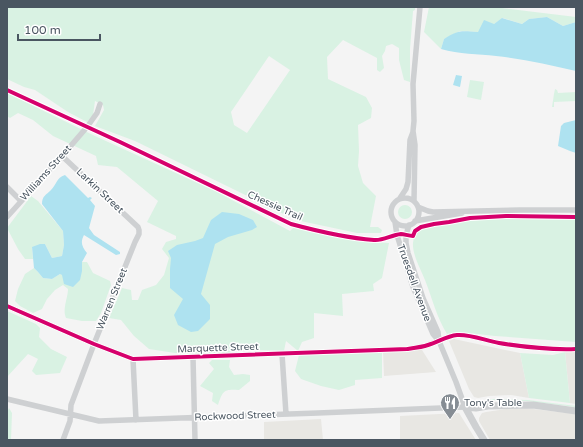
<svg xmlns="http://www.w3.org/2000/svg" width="583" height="447" font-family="'Varela Round',sans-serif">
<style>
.commercial{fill:#e8e7e3}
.green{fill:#d9f2e3;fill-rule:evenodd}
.water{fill:#aee2f0}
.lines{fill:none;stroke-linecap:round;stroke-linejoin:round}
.minor{stroke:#ced0d2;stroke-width:5.5}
.tertiary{stroke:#ced0d2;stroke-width:7}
.cycleway-casing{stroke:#fff;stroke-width:6}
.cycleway{stroke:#d6006c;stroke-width:4}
.labels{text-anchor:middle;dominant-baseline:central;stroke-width:3;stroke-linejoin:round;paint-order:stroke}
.street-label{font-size:10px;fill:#4a5661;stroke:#fff}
.poi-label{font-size:10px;fill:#4a5661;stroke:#fff;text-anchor:start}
</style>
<rect width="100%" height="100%" fill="#f4f4f4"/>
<path class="commercial" d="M454,339L520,353L529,398L511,395L489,396L478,398L474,397L469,389L449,341Z
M422,350L436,372L384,376L383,351Z
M565,352H576V404L570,403Z
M525,408L576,414V440H490L479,421V418L482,413L486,412L506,409Z
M459,413L476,440H400V416Z
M321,419L323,440H264V422Z"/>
<path class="green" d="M7,7H415V10L413,11L410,49V82L404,80L399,60V48L392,44L386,46L385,51L382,56L384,68L380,72L377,70V58L343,40L327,57L328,79L366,97L372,108L371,118L358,125L359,151L358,166L363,183L376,196L370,227H378L382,230L381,233H357L296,220L135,141L95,126L104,110L103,105L95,101L93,115L87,122L68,112L35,90L24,87L7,79ZM269,56L290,70L247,133L234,125L231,112Z
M429,7H494L576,17V22L563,26L547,17L529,19L522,24L503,18L494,24L478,32L460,31L444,39L441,49L424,32Z
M470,80L484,82L481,100L467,97Z
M555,89L557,90L558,93L576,92V101L554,102V107H552L554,94Z
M7,93L95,136L215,191L290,231L294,227L357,241L389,243L382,278L373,284L374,291L342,294L343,316L314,313V338L302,342L298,351L286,341L284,351L234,349L229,354L175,353L149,349L134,336L121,320L109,318L122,288L131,290L132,300H138L142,290L156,285L164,275L169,258L162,249L166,242L176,239V236L147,222L158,201L117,167L98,165L96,156L53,136L33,120L18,113L10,118L7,116Z
M31,196L38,201L63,231L64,245L62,256L52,258L45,244L32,248L33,259H25L18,249L7,228Z
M398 212a7 7 0 1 1 14 0a7 7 0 1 1-14 0Z
M497,218L576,219V342L495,336L460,332L447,334C437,318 432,298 425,280C421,270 412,254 413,243C414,233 419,229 428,227L470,221Z
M82,262H87L93,273L110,281L111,285L101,313L96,321H82L66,318C62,309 68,298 68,289L63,285L55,290L47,299L42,309L33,313L20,306L15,301L18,289L25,274L34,268L38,272L43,278L52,279L60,274L63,275L82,271Z
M7,311L36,324L40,328L39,337L51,349L67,357L60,373L36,375L32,371L38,359L28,354L7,377Z
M382,352V378L355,380V385L339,390L321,386L301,379L295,371L299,355L324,354L326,355Z
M565,352L570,403L529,398L520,353L553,355Z
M212,360H230L229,367L234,375L243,374L250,375V381L239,390C224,389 223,390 218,405L212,401L213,393L200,386L214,369L209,363Z
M492,399L528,400L576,406V407L526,401L485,400Z
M9,408L12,413L11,440H7V412Z"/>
<path class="water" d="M547,17L563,26L576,22V71C550,65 523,59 496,56C478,54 459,54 441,49L444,39C459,30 460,31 478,32L484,20L494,24L502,18L522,24L529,19Z
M456,75L462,76L460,87L453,85Z
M576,120V153L570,151L558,146L561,126L564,123Z
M65,175L88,198L90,197L92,198L90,200L95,206L89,228L94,235L120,252V254L116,255L84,235C80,242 82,247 87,253L82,262V271L80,280L73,287L64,284L62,275L60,274L52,279L43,278L38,272L34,268L32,247L40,244H45L52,258L62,256L64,245L63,231L42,204C42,196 46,195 51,190C57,184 56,178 65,175Z
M222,212L239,214L253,220L257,227L252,230L228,237L215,244L201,294L210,305V319L198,331L191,332L178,325L174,315L183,299L170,288V269L171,258L168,251L177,245L195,241L203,238L211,220Z"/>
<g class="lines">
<path class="minor" d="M62,156L138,227L139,230V234L135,242L94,344L71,405L70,421L63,440
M7,187L21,201
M391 212a14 14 0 1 1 28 0a14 14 0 1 1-28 0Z
M400,198L406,189L408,182L410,140L413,132
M414,201L415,145L413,131L414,121L413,84L420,7
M418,207L428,211L433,212L520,210H576
M7,217L62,156L87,127L97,113L100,104
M415,221L462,213
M395,222L397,235L413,287L433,334L439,341
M7,306L94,344L133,359L407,349C414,348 422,347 428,345C438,342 447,336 457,335C471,334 486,341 499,343C524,347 551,350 576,349
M282,354L286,414
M193,357L195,440
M133,359L136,420
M7,399L99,421L318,413L465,407L456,382L439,341L438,332L423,298L408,253L406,243V235L409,225"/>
<path class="tertiary" d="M465,407L476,408L488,406L533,405L576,411
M465,407L476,427L484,440"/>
<defs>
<path id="cycleway" d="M7,90L120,142L291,224C317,231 347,238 374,240C383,241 391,235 401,234C404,234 409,236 413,236L415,231L421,227L434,224L449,222L470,218L506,216L576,217
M7,306L94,344L133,359L407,349C414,348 422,347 428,345C438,342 447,336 457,335C471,334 486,341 499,343C524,347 551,350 576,349"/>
</defs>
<use href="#cycleway" class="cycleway-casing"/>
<use href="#cycleway" class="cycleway"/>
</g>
<defs>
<symbol id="restaurant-pin" viewBox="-11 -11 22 30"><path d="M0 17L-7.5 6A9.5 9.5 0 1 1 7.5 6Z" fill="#868d94" stroke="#fff"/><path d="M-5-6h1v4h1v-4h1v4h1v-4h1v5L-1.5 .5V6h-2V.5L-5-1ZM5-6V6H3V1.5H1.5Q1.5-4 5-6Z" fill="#fff"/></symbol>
</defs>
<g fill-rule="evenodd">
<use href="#restaurant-pin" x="439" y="392" width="22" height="30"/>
</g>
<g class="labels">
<g class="street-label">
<text transform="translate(46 173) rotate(-48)">Williams Street</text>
<text transform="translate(100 191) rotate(43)">Larkin Street</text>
<text transform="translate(275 206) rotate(24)">Chessie Trail</text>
<text transform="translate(414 283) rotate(70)">Truesdell Avenue</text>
<text transform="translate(112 299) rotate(-68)">Warren Street</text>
<text transform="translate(218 348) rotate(-2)">Marquette Street</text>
<text transform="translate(235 416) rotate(-2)">Rockwood Street</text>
</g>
<g class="poi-label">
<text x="464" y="403">Tony's Table</text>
</g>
</g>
<rect width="583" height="447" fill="none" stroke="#4a5661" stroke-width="16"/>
<path d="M18 34v6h82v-6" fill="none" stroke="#4a5661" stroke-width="2"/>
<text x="24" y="34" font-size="12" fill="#4a5661" stroke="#ffffff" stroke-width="3" paint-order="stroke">100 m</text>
</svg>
